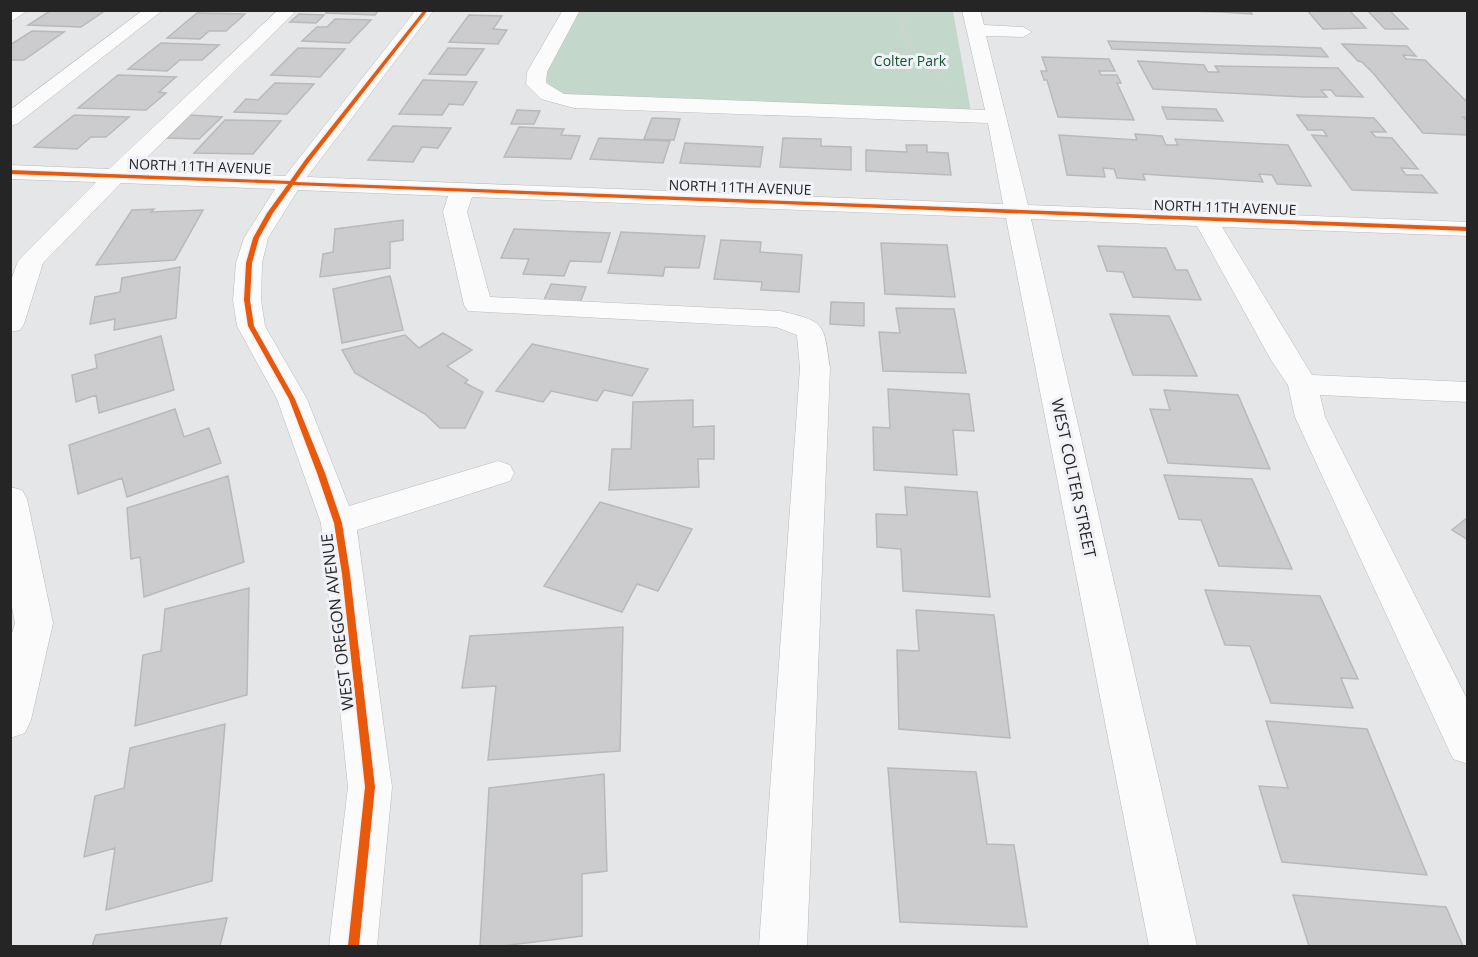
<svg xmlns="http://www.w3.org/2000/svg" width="1478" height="957" font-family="'Open Sans',sans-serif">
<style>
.green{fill:#c3d8cb}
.building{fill:#ccccce;stroke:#b8b9ba;stroke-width:1.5}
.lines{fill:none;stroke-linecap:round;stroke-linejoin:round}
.minor-casing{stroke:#bababc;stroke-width:1}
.path{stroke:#d1d2d2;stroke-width:2;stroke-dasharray:4 1.5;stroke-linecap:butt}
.minor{fill:#fbfbfc;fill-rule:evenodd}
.cycleway-casing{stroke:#f1f2f7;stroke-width:3}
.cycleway{fill:#e8590c;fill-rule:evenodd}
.labels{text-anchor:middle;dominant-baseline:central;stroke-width:6;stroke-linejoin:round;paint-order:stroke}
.far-park-label{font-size:14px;fill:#115430;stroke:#f1f2f7}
.far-street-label{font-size:14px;fill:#252526;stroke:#f1f2f7}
.street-label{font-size:16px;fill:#252526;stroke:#f1f2f7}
</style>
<rect width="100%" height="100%" fill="#e5e6e8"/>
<path class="green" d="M577,11H953L971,112L576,98C561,94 551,91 544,76Z"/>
<path class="building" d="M106,10L81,27L28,25L50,11Z
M329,10H379L375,15L326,13Z
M1153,10H1249L1252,14L1221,12Z
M1307,10H1349L1366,28L1323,29Z
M1367,10H1389L1408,29H1385Z
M197,13L245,14L226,31H209L200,39L167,38Z
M299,14L324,15L316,23L290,22Z
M469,15L502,16L493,29L507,30L498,44L449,42Z
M335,19L371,20L349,43L302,41L317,27H327Z
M32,31L64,32L24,60H10V45Z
M1108,41L1321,48L1328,57L1112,49Z
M161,43L219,45L202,60H180L167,71L128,69Z
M1342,44L1407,46L1416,56L1403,55L1406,59L1425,60L1468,103V118L1463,117L1468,122V135L1423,133L1373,73L1362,62L1358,61Z
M298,48L345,49L320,77L271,75Z
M448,48L484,49L466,75L429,74Z
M1042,57L1109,59L1115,71H1099L1101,75H1117L1121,83H1117L1134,120L1058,117L1047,80H1044L1041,71H1047Z
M1138,61L1204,65L1208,72H1219L1215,66L1338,68L1363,97L1336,96L1331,90H1321L1327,97H1304L1153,89Z
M118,75L176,77L159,92L166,93L146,110L78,108Z
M423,80L477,82L463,105L449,104L442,115L399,114Z
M275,83L314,84L287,114L234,112L246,99L258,100Z
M1162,107L1216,109L1223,121L1167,119Z
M517,110L540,111L534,124H511Z
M74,115L129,117L106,137H91L77,149L34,147Z
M190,115L222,117L199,139L167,138Z
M1297,115L1374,118L1386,132H1371L1376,137L1392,138L1418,169L1401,168L1406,175H1422L1437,193L1352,190L1312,135L1327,136L1323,130H1308Z
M652,118L680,119L674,140L644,139Z
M225,120L281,121L253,154L194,153Z
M393,126L451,128L438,148L422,147L413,162L368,160Z
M519,127L564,129L561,135L580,136L571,159L504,157Z
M1135,134L1162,136L1166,145H1178L1175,139L1288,145L1311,186L1277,184L1272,175L1259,174L1263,182L1143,174L1145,180L1117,178L1114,169L1103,168L1105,177L1067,175L1059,135L1137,140Z
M599,138L670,141L663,163L590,159Z
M783,138L821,139V146L851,147V170L780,167Z
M685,143L763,147L760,167L680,163Z
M906,145H927V152L948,153L951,175L866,171V150L907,152Z
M154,209L151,212L203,210L175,260L96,265L132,210Z
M403,220V240L390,242V268L320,277L323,254L333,252L335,229Z
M514,229L610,233L601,262L570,261L564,276L523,274L529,259L501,258Z
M621,232L705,236L699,268L665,267L663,276L608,273Z
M721,240L761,242L760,252L802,255L799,292L761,290L762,282L714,279Z
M881,243L947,245L955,297L885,294Z
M1098,246L1166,248L1176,270H1187L1201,300L1133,297L1123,272L1107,271Z
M180,267L176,318L114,330L115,319L90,324L95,297L120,292L122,278Z
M390,276L403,330L342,343L333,289Z
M551,284L586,287L580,303L544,300Z
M831,302L864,303V326L830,324Z
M896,308L954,309L966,373L883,371L879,332L900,333Z
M1110,314L1169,316L1197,376L1133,375Z
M443,333L472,350L447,366L468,380L465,383L483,392L465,428H440L425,414L355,373L342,350L405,335L419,348Z
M161,336L174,390L99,413L96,395L76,402L72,375L97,368L95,355Z
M532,344L648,369L632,396L604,390L597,401L551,391L543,402L496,391Z
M888,389L969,394L974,431L953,430L957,475L874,470L873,427L890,428Z
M1164,390L1238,395L1270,469L1168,463L1150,409L1170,410Z
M693,400V427L714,426V459H698L699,487L609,490L612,449H631L633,402Z
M175,409L184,437L209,428L221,463L127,497L122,478L78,494L69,445Z
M1164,475L1252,479L1292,569L1219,566L1201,520L1179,519Z
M228,476L244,562L144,597L140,557L131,559L127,508Z
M905,487L977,492L990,597L903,591L901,549L877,547L876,514L907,515Z
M600,502L692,529L658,591L637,584L622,612L544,586Z
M1468,517V540L1452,530Z
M249,588L247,695L135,726L143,655L161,651L165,609Z
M1205,590L1320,596L1358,679L1341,678L1353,708L1271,703L1250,646L1225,645Z
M916,610L994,615L1010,738L899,729L897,650L919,651Z
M623,627L620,751L488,760L496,686L462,688L470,636Z
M1266,721L1367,729L1427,875L1282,862L1259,786L1288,788Z
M225,724L212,881L106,910L115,848L84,857L95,796L124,788L130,748Z
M888,768L976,772L987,844L1014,845L1027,927L900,922Z
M604,774L607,871L582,874V936L501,946H480L489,788Z
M1293,895L1446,907L1463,946H1309Z
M227,918L220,946H92L96,935Z"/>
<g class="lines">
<defs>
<path id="minor" d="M10,10H29L10,22Z
M143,10H163L17,124L10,126V110Z
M278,10H297L134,170L285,176L416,10H434L307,177L1003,204L988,123L574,108L541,99L526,84L527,72L563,10H580L547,72L546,83L564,94L985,110L962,10H980L984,25L1023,27L1032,32L1023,37L986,36L1028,205L1468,222V236L1222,227L1312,375L1468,382V402L1320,395L1325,417L1468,701V764L1453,759L1295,417L1288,385L1271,360L1197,226L1031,219L1197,946H1149L1006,218L472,197L467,212L490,297L780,311C827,322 823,323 830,368L807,946H759L800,368L797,335L776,327L468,311L464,305L443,212L448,196L298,190L268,238L262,263L261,300L265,326L307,399L349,506L498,461L510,465L514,473L510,481L357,530L392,787L377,946H329L348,787L321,523L277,399L237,326L233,300L236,263L244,238L275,189L121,183L43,263L24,324L20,330L10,332V283L18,261L96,182L10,179V165L109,169Z
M10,487L22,490L27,499L53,623L31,720L25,733L10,738V640L15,623L10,597Z"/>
</defs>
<use href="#minor" class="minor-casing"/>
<path class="path" d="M907,10L902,30L906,41L947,85"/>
<use href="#minor" class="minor"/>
<defs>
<path id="cycleway" d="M424,10H428L309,162L295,182L1468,227V231L293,185L273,213L259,238L252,263L250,300L254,326L295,399L325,473L342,523L350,574L375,787L359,946H348L365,787L342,574L334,523L317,473L289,399L248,326L244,300L246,263L253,238L267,213L288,184L10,174V170L290,181L305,160Z"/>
</defs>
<use href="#cycleway" class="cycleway-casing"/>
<use href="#cycleway" class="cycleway"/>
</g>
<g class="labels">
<g class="far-park-label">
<text x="910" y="60">Colter Park</text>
</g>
<g class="far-street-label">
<text transform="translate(200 166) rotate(2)">NORTH 11TH AVENUE</text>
<text transform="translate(740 187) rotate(2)">NORTH 11TH AVENUE</text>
<text transform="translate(1225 207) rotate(2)">NORTH 11TH AVENUE</text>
</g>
<g class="street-label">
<text transform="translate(1074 478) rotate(78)">WEST COLTER STREET</text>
<text transform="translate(337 622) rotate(-97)">WEST OREGON AVENUE</text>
</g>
</g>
<rect width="1478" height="957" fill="none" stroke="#252526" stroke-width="24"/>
</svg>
